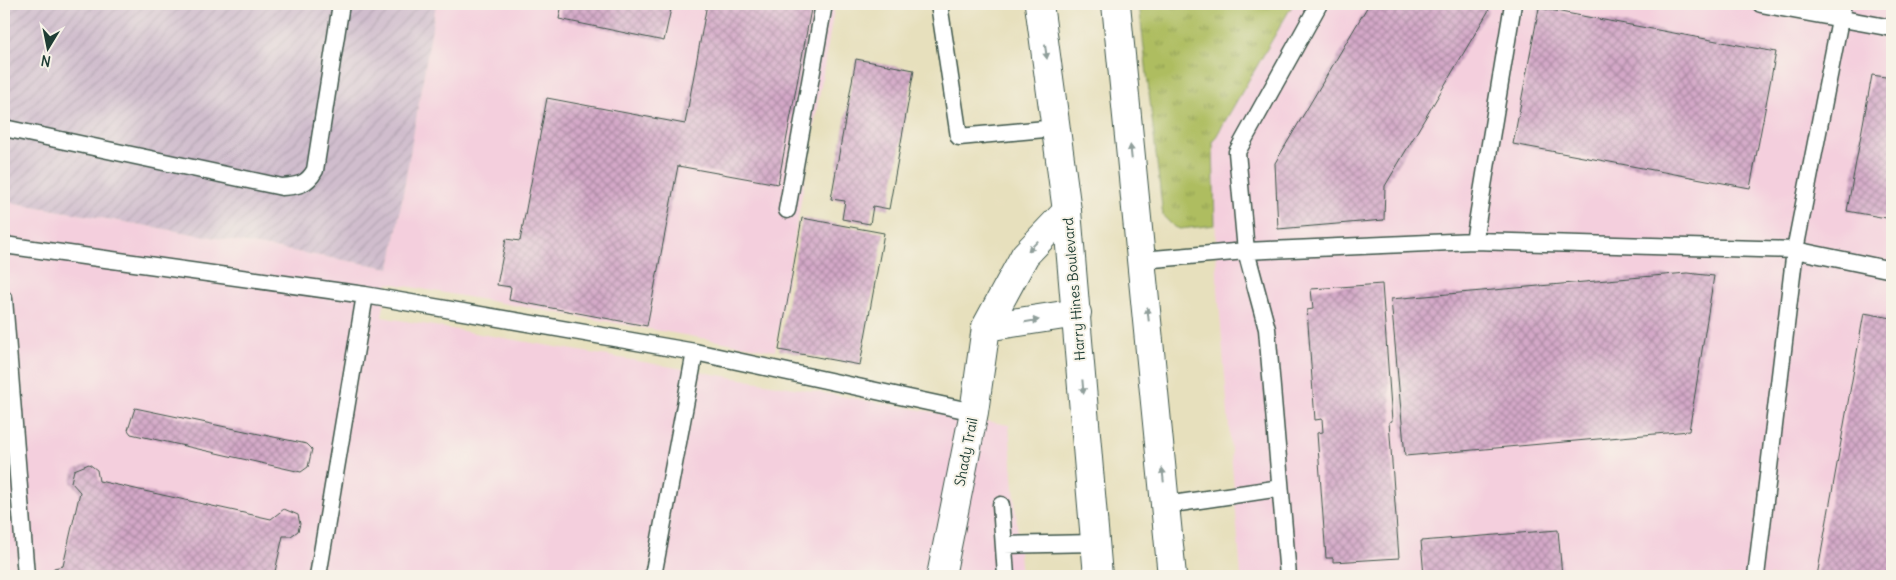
<svg xmlns="http://www.w3.org/2000/svg" width="1896" height="580" font-family="Delius,sans-serif">
<style>
.built{fill:#f4cfdd}
.industrial{fill:url(#industrial-furrows)}
.grass{fill:url(#grass-tufts);stroke:#667d4a}
.building{fill:url(#building-cross-hatch)}
.lines{fill:none;stroke-linecap:round;stroke-linejoin:round}
.lane-casing{stroke:#3d5549;stroke-width:19}
.street-casing{stroke:#3d5549;stroke-width:30}
.primary-casing{stroke:#3d5549;stroke-width:30}
.lane{stroke:#fff;stroke-width:16}
.street{stroke:#fff;stroke-width:28}
.primary{stroke:#fff;stroke-width:28}
.oneway{fill:#8f9e9a}
.labels{text-anchor:middle;dominant-baseline:central;stroke-width:4;stroke-linejoin:round;paint-order:stroke}
.street-label{font-size:14px;fill:#1f3d34;stroke:#f7f3e8}
</style>
<defs>
<pattern id="industrial-furrows" width="10" height="10" patternUnits="userSpaceOnUse" patternTransform="scale(1.25)"><rect width="10" height="10" fill="#d0bdcd"/><path d="M-1 1l2-2M0 10L10 0M9 11l2-2" fill="none" stroke="#b2a3b1"/></pattern>
<pattern id="grass-tufts" width="24" height="20" patternUnits="userSpaceOnUse" patternTransform="scale(1.25)"><rect width="24" height="20" fill="#aebd60"/><path d="M3 7l-1-3M5 7V3M7 7l1-3M15 17l-1-3M17 17v-4M19 17l1-3" fill="none" stroke="#8d9b50"/></pattern>
<pattern id="building-cross-hatch" width="8" height="8" patternUnits="userSpaceOnUse" patternTransform="scale(1.25)"><rect width="8" height="8" fill="#d4a8c8"/><path d="M0 0l8 8M0 8l8-8" fill="none" stroke="#ab8aa3"/></pattern>
</defs>
<rect width="100%" height="100%" fill="#f7f3e8"/>
<filter id="ink" filterUnits="userSpaceOnUse"><feTurbulence type="fractalNoise" baseFrequency=".02" numOctaves="2"/><feDisplacementMap in="SourceGraphic" scale="10" xChannelSelector="R" yChannelSelector="G"/><feConvolveMatrix kernelMatrix="1 2 1 2 8 2 1 2 1" color-interpolation-filters="sRGB"/></filter>
<filter id="wash" filterUnits="userSpaceOnUse"><feTurbulence type="fractalNoise" baseFrequency=".0096" numOctaves="4" result="noise"/><feDisplacementMap in="SourceGraphic" scale="20" xChannelSelector="R" yChannelSelector="G"/><feGaussianBlur stdDeviation="1.12" result="paint"/><feColorMatrix in="noise" values="0 0 0 0 0 0 0 0 0 0 0 0 0 0 0 0 0 1.4 0 .05"/><feComposite in="paint" operator="in"/></filter>
<g filter="url(#wash)">
<rect width="100%" height="100%" fill="#e7e0bd"/>
<path class="built" d="M436,4H835L775,351L388,283L382,317L1009,425L1021,576H4V201L390,268Z
M1293,4H1892V576H1241L1217,278L1213,142Z"/>
<path class="industrial" d="M4,4H436L390,268L4,201Z"/>
<path class="grass" d="M1139,4H1293L1213,142L1215,225L1180,229L1174,227L1163,216Z"/>
<g id="blocks">
<path class="building" d="M562,4H672L664,41L559,19Z
M707,4H812L778,184L678,166L647,326L509,300L511,287L497,285L506,239L520,241L547,98L685,124Z
M1369,4H1479L1489,10L1385,186L1384,220L1278,229L1275,163Z
M1539,8L1776,52L1750,188L1513,144Z
M856,59L914,70L889,209L873,206L870,224L842,219L845,201L831,199Z
M1872,75L1892,78V219L1847,211Z
M802,218L884,233L860,365L779,350Z
M1687,273L1714,276L1689,431L1405,456L1391,299Z
M1382,284L1392,421L1389,422L1399,558L1333,562V558H1326L1317,433L1323,432L1322,419L1315,420L1307,310L1313,309L1311,289Z
M1864,313L1892,318V576H1817Z
M135,408L307,444L312,449L308,467L301,472L131,434L128,430Z
M89,464L97,470L99,481L271,519L284,509L298,515L300,524L298,531L291,536H283L274,576H48L54,568L63,566L80,492L71,482L74,470Z
M1558,530L1562,576H1424L1421,541Z"/>
</g>
</g>
<g filter="url(#ink)">
<use href="#blocks" fill-opacity="0" stroke="#3d5549" stroke-width="1"/>
<g class="lines">
<defs>
<path id="lane" d="M939,4L959,137L1056,128
M1513,4L1474,241L1795,250L1843,4
M1761,4L1892,28
M4,128L282,187C297,186 307,185 315,170L341,4
M787,210L824,4
M4,245L365,295L695,352L974,412
M1142,260L1246,251L1237,152L1319,4
M4,299L15,437H4
M15,437L26,576
M1001,505L1006,576
M1166,505L1280,488
M1004,545L1096,543
M318,576L365,295
M653,576L695,352
M1288,576L1267,329L1246,251L1474,241
M1756,576L1795,250L1892,270"/>
<path id="street" d="M986,327L1077,313
M941,576L974,412L986,327L1025,255L1067,211"/>
<path id="primary" d="M1039,4L1067,211L1098,576
M1116,4L1172,576"/>
</defs>
<use href="#lane" class="lane-casing"/>
<use href="#street" class="street-casing"/>
<use href="#primary" class="primary-casing"/>
<use href="#lane" class="lane"/>
<use href="#street" class="street"/>
<use href="#primary" class="primary"/>
</g>
<defs><path id="oneway-solid" d="M-6-.8H1V-3.2L6.5 0L1 3.2V.8H-6Z" transform="scale(1.25)"/></defs>
<g class="oneway">
<use href="#oneway-solid" transform="translate(1046 52) rotate(82)"/>
<use href="#oneway-solid" transform="translate(1131 152) rotate(-96)"/>
<use href="#oneway-solid" transform="translate(1033 246) rotate(134)"/>
<use href="#oneway-solid" transform="translate(1148 314) rotate(-96)"/>
<use href="#oneway-solid" transform="translate(1032 321) rotate(-9)"/>
<use href="#oneway-solid" transform="translate(1083 387) rotate(85)"/>
<use href="#oneway-solid" transform="translate(1163 475) rotate(-96)"/>
</g>
</g>
<g class="labels">
<g class="street-label">
<text transform="translate(1074 289) rotate(-95)">Harry Hines Boulevard</text>
<text transform="translate(966 452) rotate(-79)">Shady Trail</text>
</g>
</g>
<rect width="1896" height="580" fill="none" stroke="#f7f3e8" stroke-width="20"/>
<g transform="translate(48 48) rotate(190)" stroke="#f7f3e8" stroke-width="4" paint-order="stroke">
<path d="M0-4L9 19L0 12L-9 19Z" fill="#1f3d34"/>
<text y="-8" font-size="14" font-weight="bold" text-anchor="middle" fill="#1f3d34">N</text>
</g>
</svg>
